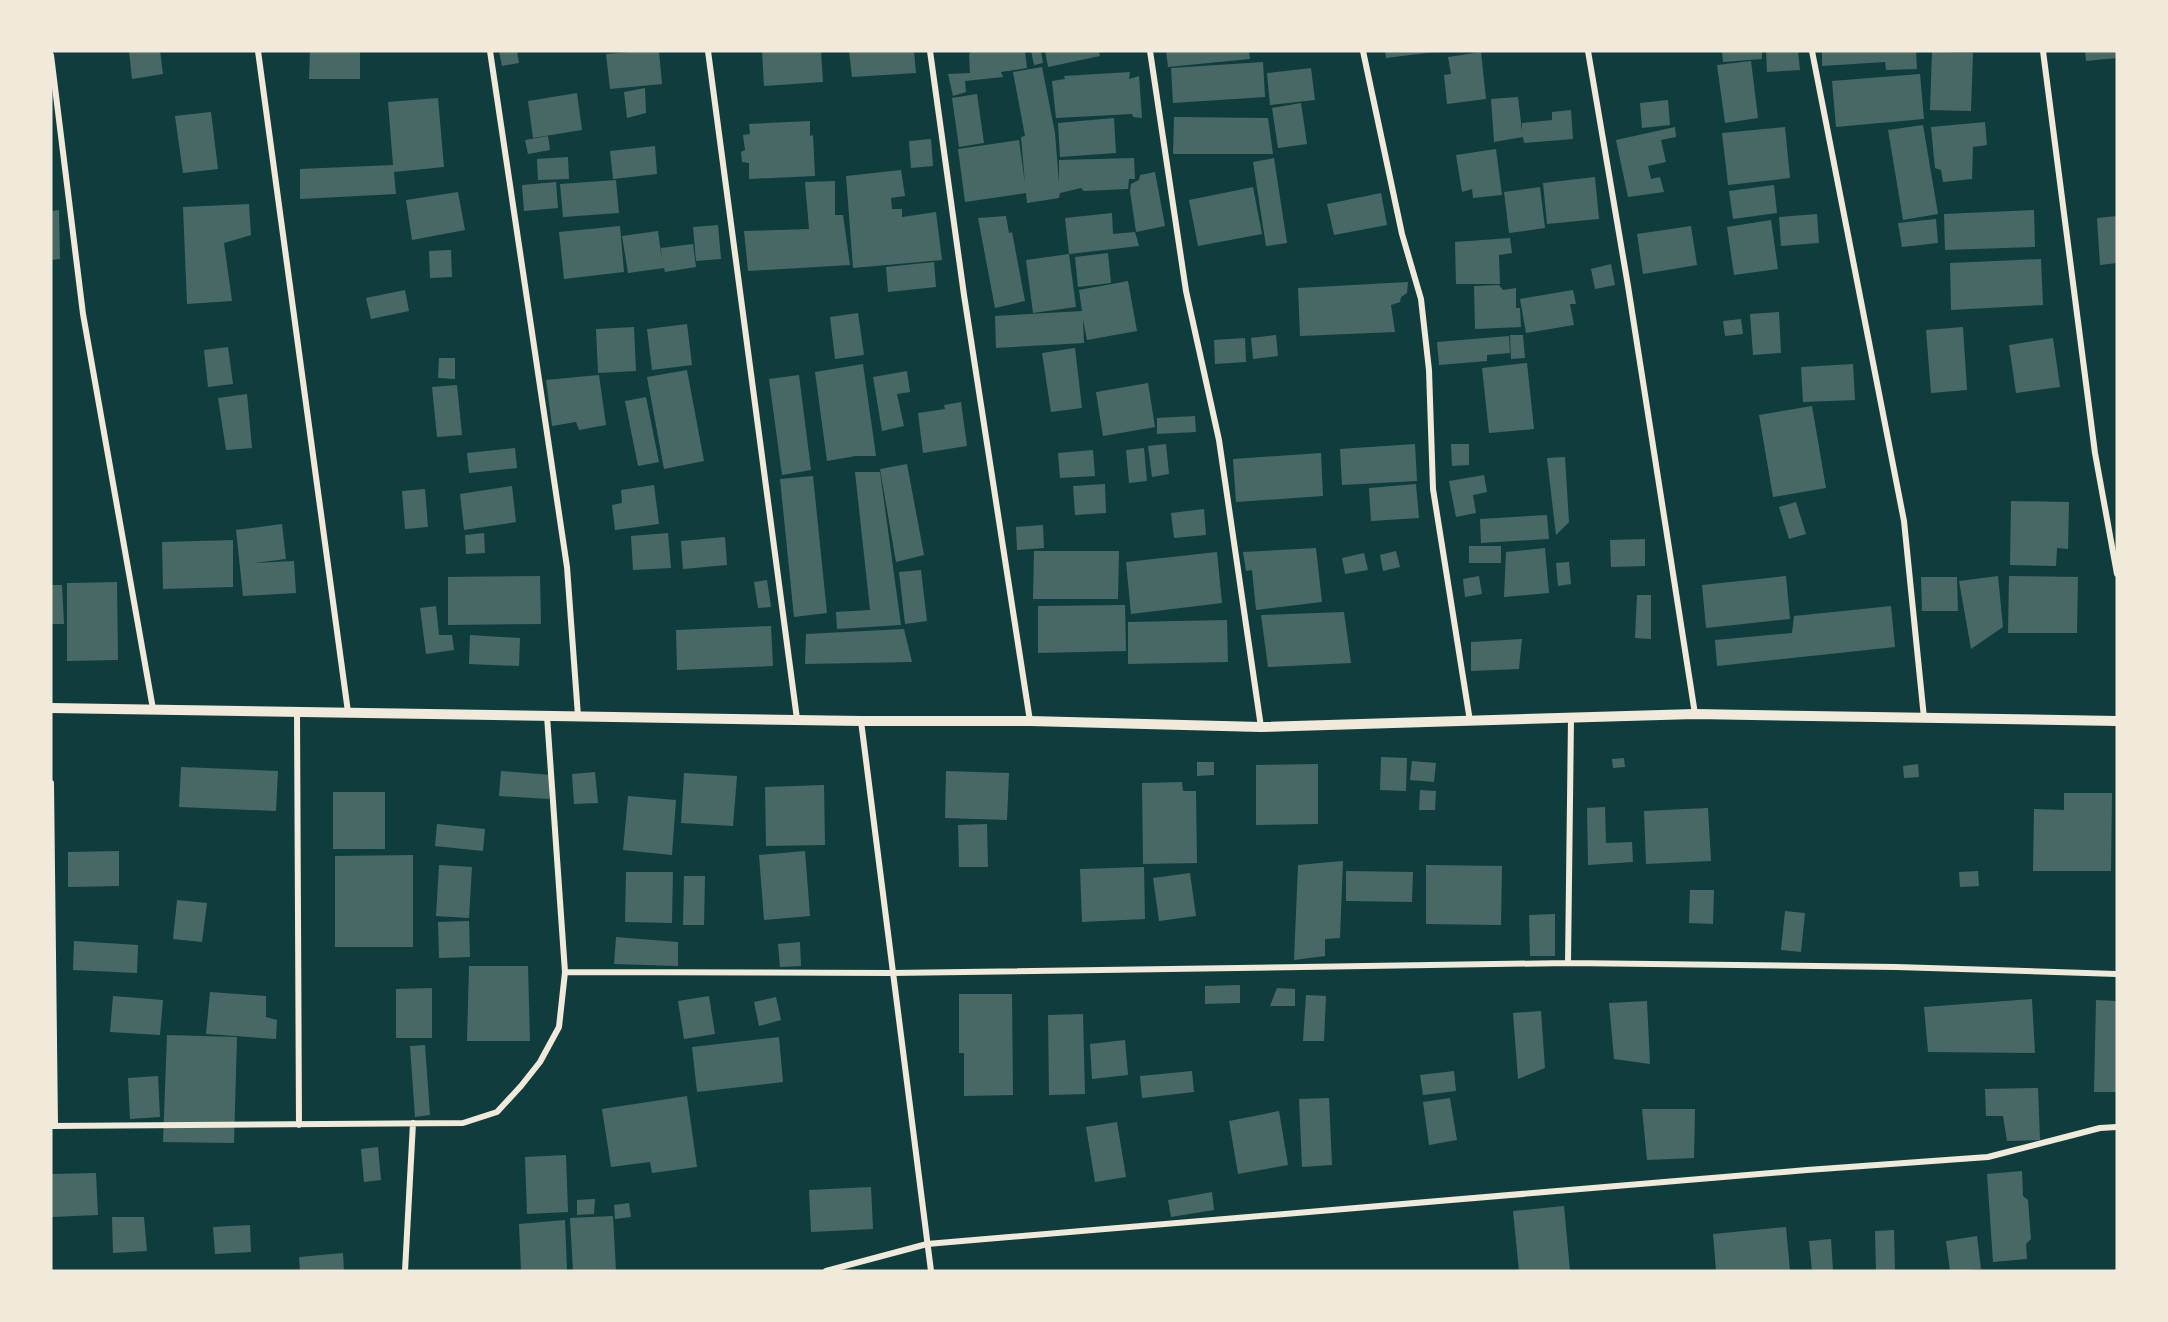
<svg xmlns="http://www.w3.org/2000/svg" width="2168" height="1322" font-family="Roboto,sans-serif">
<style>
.building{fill:#486865}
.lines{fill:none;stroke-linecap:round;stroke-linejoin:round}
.minor{stroke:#f1e9da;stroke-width:6}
.tertiary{stroke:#f1e9da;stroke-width:10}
</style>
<rect width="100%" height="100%" fill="#0f3d3e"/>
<path class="building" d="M129,51H160L163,74L132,79Z
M310,51H360V79H309Z
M499,51H517L519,63L502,66Z
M643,51H659L662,84L610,89L606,54Z
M762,51H821L823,82L764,86Z
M849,51H914L916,73L852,77Z
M973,51H1025L1027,68L1001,72L1003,77L965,81L966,92L953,96L948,74L970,73L969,54Z
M1031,51H1041L1043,63L1034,65Z
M1045,51H1099L1100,56L1048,67Z
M1166,51H1249L1250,59L1168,67Z
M1385,51H1435V52L1386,58Z
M1722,51H1762V59L1723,62Z
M1766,51H1798L1800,70L1767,72Z
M1822,51H1916L1917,69L1886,70L1885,62L1822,66Z
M2085,51H2117V58L2086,61Z
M1481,52L1486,99L1447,104L1444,75L1451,74L1448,57Z
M1932,52L1973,53L1971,111L1930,110Z
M1751,61L1758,118L1725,123L1717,65Z
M1263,62L1265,97L1173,103L1171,68Z
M1042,67L1055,133L1059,183V160L1134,158L1135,179H1129L1128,189L1084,191L1081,188L1060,193L1059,198L1027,203L1026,193L965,202L958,149L1019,140L1025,184L1021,137L1025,136L1013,72Z
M1311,68L1315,100L1270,105L1267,73Z
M1130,72L1129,79L1139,76L1142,118L1133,117L1132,114L1056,118L1052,81L1065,79L1064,76Z
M1920,74L1924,119L1836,127L1832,81Z
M645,88L646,113L627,118L624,92Z
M577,93L582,130L533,138L528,101Z
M977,94L984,143L959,147L952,98Z
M1518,97L1522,131V123L1552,120V112L1571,110L1573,139L1524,143L1523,137L1494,142L1491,99Z
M438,98L444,167L394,172L396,194L300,199V169L393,165L388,102Z
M1668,100L1670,125L1642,128L1640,103Z
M1301,103L1307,144L1278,148L1272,108Z
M211,112L218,169L183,173L175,116Z
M1174,117L1268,118L1273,154H1173Z
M1114,118L1116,153L1060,157L1058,123Z
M810,121V136L813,135L815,176L749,179V163L742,162L741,152L745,150L743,135L750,134L749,124Z
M1985,122L1987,145L1973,147L1972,179L1943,182L1941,170L1935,168L1931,127Z
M1923,125L1938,214L1903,220L1888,130Z
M1675,127L1676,137L1661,140L1666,162L1648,166L1651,179L1660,177L1664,192L1628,197L1616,140Z
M1785,127L1790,178L1728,185L1722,133Z
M548,136L550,150L528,154L525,140Z
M931,139L933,166L911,168L909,141Z
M655,146L657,174L613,179L610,151Z
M1496,149L1502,195L1473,198L1472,189L1462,192L1456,155Z
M568,157L569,179L538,180L537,159Z
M1274,158L1287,243L1266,246L1253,162Z
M901,170L905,196L891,198L892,209H902V217L936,212L942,260L853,268L846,176Z
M1155,172L1165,226L1136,232L1130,191L1131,184L1139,180L1140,175Z
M1595,177L1599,219L1547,224L1543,183Z
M616,180L619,213L563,217L560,184Z
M835,181V215H843L850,265L748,271L744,231L809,229L805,182Z
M556,182L558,208L524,211L522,185Z
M1774,185L1777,213L1733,219L1729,191Z
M1253,187L1262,234L1198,246L1189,200Z
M1540,187L1545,228L1509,233L1504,192Z
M458,192L465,230L412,240L406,200Z
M1381,193L1387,225L1334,235L1327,204Z
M249,204L251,235L224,243L232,301L187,304L183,207Z
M59,210L60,259L51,260V211Z
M2034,210L2035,247L1945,250L1944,214Z
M1112,213L1113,234L1135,232L1139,246L1069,254L1076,307L1033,313L1026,260L1069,254L1065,218Z
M1817,214L1819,243L1781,246L1779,217Z
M1006,216L1009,233L1012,232L1025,301L995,308L978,218Z
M2117,216V263L2100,265L2097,218Z
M1936,219L1938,243L1902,247L1898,223Z
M1771,220L1778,269L1734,275L1727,227Z
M718,225L721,259L696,261L693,227Z
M620,226L624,272L564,279L559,232Z
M1691,226L1697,265L1643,274L1637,234Z
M658,231L662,260L661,248L693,244L696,267L665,272L664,268L628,273L622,236Z
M1510,238L1512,253L1499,255L1500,284H1456L1455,242Z
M451,250L452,277L430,278L429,251Z
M1108,253L1111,283L1078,287L1075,257Z
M2041,259L2043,305L1951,310L1950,263Z
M934,262L936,287L888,292L886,267Z
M1611,264L1615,285L1595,289L1591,269Z
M1128,281L1137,331L1087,340L1083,319L1084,343L996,348L995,316L1082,311L1079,290Z
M1408,282L1407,293L1401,297L1400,302L1391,305L1395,332L1300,336L1298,288Z
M1499,285L1503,290L1516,288V308H1520L1521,327L1475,329L1474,286Z
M405,290L409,311L371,319L366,298Z
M1573,290L1576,304H1570L1574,325L1526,333L1520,299Z
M1779,312L1781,353L1753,355L1750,314Z
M858,313L864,355L835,359L830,317Z
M1741,319L1743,334L1725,336L1723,321Z
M687,324L692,365L652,370L647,329Z
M634,327L636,371L598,373L596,329Z
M1963,327L1967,390L1931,393L1926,330Z
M1276,335L1278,356L1253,359L1251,338Z
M1510,335H1523L1525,358L1511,359Z
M1509,336L1510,353L1487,355V361L1439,365L1437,342Z
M1245,338L1246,362L1215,364L1214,340Z
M2053,338L2060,387L2016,393L2009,345Z
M228,347L233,384L208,387L204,350Z
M1075,348L1082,408L1051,412L1042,353Z
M439,358H455V379L438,378Z
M1527,363L1534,429L1489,433L1482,368Z
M863,364L876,456H856L827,461L815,372Z
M1853,364L1855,400L1803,402L1801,367Z
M687,370L704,461L664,469L647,377Z
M907,371L910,392L897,394L904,426L882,431L873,377Z
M599,375L606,425L579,430L576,422L552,426L546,380Z
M799,375L811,470L782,475L769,379Z
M1148,383L1155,427L1103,436L1096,392Z
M457,385L462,435L437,437L432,387Z
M247,394L252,448L226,450L218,398Z
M646,397L659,462L638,466L625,401Z
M961,402L967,446L923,453L918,413L945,409L944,405Z
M1812,406L1826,488L1773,497L1759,415Z
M1195,416L1196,432L1157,434V418Z
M1166,444L1169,474L1152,477L1148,446Z
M1415,444L1417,481L1342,485L1340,449Z
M1451,444H1469V465L1452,466Z
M515,448L517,468L469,473L467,453Z
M1144,448L1147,481L1129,483L1126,450Z
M1093,450L1095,476L1060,478L1058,453Z
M1321,453L1323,496L1236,502L1233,459Z
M1565,457L1569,522L1556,535L1547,458Z
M907,464L924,555L896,562L880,469Z
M855,472H880L901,625L837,629L836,612L870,610Z
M1484,475L1487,492L1473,495L1476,513L1456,517L1449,481Z
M813,476L827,613L794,617L780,479Z
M1105,484L1106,513L1075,515L1073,486Z
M1416,484L1419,518L1371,521L1369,488Z
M654,485L659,524L615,530L612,505L622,503L621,490Z
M512,486L516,522L464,530L460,494Z
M425,489L428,527L405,529L402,491Z
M2011,501L2069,502L2068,549L2057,548L2056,566L2010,565Z
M1796,502L1806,534L1789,539L1779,507Z
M1204,509L1206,535L1174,538L1171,513Z
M1547,515L1549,539L1481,543L1480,519Z
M282,524L286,559L254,563L294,561L296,593L243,596L236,530Z
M1043,525L1044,548L1017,550L1016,527Z
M484,533L485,553L466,554L465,535Z
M668,533L671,568L633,570L631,536Z
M725,537L727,565L683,569L681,541Z
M1645,539V566L1611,567L1610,540Z
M233,540V587L163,589L162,542Z
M1469,546H1501V563H1469Z
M1316,548L1322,602L1256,610L1252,570L1246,571L1243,552Z
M1545,548L1549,593L1504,597L1506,552Z
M1034,551H1119L1118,599H1033Z
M1396,551L1400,567L1383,571L1380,555Z
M1217,552L1222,603L1131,614L1126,562Z
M1364,553L1368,570L1345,574L1342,558Z
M1569,562L1571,584L1558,586L1556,563Z
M921,570L927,621L905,624L899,572Z
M540,576L541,624L448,625V577Z
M1479,576L1482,594L1465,597L1463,579Z
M1786,576L1790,619L1706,628L1702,585Z
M1998,576L2003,627L1971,649L1959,581Z
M2009,576L2078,577L2077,633H2008Z
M1921,577H1957L1958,611H1922Z
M767,580L771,607L758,608L754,582Z
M117,582L118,660L67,661V583Z
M51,585H62L64,624H51Z
M1637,595H1651V639L1635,638Z
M1125,605L1126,651L1038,653V606Z
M436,606L439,635H452L454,650L426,654L420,608Z
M1891,606L1895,647L1717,666L1715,640L1792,633L1794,616Z
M1344,612L1351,663L1268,667L1261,615Z
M1227,620L1228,662L1128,664V622Z
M771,626L773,666L677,670L676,630Z
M904,629L912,662L805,664L806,634Z
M470,635L520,638L519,666L469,664Z
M1522,639L1519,669L1471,671V642Z
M1381,757L1407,758L1406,791L1380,790Z
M1624,758L1625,767L1613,768L1612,759Z
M1412,761L1436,763L1434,782L1410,780Z
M1197,762H1214V775L1197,776Z
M1318,764V824L1256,825V765Z
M1918,764L1919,777L1904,778L1903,766Z
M181,767L278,771L276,811L179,807Z
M501,771L551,775L549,799L499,796Z
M946,771L1009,773L1007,820L945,818Z
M595,772L598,803L574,804L572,774Z
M684,773L737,776L733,826L681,823Z
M1182,782L1183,791H1196L1197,863L1143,864L1142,783Z
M824,785L825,845L766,846L765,787Z
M1420,790L1436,791L1435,810H1419Z
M333,792H385V849H333Z
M2064,793H2112L2111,871H2033L2034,809L2064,810Z
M628,796L676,800L672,855L623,850Z
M1605,807L1606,843L1632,842L1633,862L1588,865L1587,808Z
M1708,808L1711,861L1646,864L1644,811Z
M437,824L485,829L483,851L435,846Z
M987,824L988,867H959L958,825Z
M119,851V886L68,887V852Z
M805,851L810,916L764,920L759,855Z
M413,855V947H335V856Z
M1343,861L1340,938L1325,939V956L1294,960L1298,865Z
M439,865L472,867L469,918L436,916Z
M1426,865L1502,866L1501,925L1426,924Z
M1144,867L1145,919L1082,922L1080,869Z
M1346,871L1413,872L1412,902L1346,901Z
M1978,871L1979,886L1960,887L1959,872Z
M626,872H673L672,923L625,922Z
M1190,873L1196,916L1159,921L1153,878Z
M684,876H705L704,925H683Z
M1690,890H1714L1713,924L1689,923Z
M177,900L207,903L202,942L173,939Z
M1785,911L1805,913L1801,952L1781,950Z
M1555,914V956H1530L1529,915Z
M469,921L470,957L439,958L438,922Z
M616,937L678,942V966L614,964Z
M74,941L138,945L137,973L73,970Z
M800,942L801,966L780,967L778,944Z
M469,966H528L530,1041H467Z
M1240,985V1003L1205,1004V986Z
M432,988V1038H396V989Z
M1277,988L1295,989V1006H1270Z
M210,992L266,996V1017L277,1020L276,1039L206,1034Z
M959,994H1012L1013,1095L964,1096V1053H959Z
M1306,995L1326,996L1324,1041H1303Z
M113,996L163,1000L160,1035L110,1032Z
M709,996L715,1034L684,1039L678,1001Z
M776,997L781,1020L759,1026L754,1002Z
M2032,999L2035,1053L1928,1052L1924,1007Z
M2096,1000L2117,1001V1092H2094Z
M1647,1001L1650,1064L1614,1059L1609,1003Z
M1541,1011L1545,1068L1518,1079L1513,1013Z
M1083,1014L1085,1094L1049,1095L1048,1015Z
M167,1035L237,1037L234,1143L163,1142Z
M779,1037L783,1082L697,1092L692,1047Z
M1125,1040L1128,1075L1092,1079L1090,1044Z
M425,1045L430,1115L415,1117L410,1046Z
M1192,1071L1194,1092L1142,1098L1140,1076Z
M1454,1071L1456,1091L1423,1095L1420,1075Z
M158,1076L160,1117L130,1119L128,1078Z
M2038,1088L2040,1140L2007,1141L2003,1116H1986L1985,1089Z
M687,1096L697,1167L652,1173L650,1162L611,1167L602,1109Z
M1329,1098L1332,1165L1302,1167L1299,1099Z
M1450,1098L1457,1140L1429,1145L1423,1102Z
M1642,1109H1695L1694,1158L1647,1160Z
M1279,1111L1288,1165L1238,1174L1229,1121Z
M1117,1122L1126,1177L1095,1182L1086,1127Z
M378,1147L381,1180L364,1182L361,1149Z
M566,1155L568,1212L527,1214L525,1157Z
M2022,1171L2023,1196L2028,1200L2031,1239L2026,1244L2027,1259L1993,1262L1987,1174Z
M96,1173L98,1215L51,1217V1174Z
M871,1187L873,1229L811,1232L809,1190Z
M1212,1192L1214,1210L1171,1217L1168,1200Z
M595,1199L594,1214L577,1215V1200Z
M629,1203L631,1217L615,1219L614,1205Z
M1564,1206L1570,1271H1519L1513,1211Z
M613,1216L616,1271H573L570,1218Z
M112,1217H144L147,1251L113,1253Z
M565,1220L567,1271H521L519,1224Z
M250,1225L251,1252L215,1254L213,1227Z
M1786,1227L1790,1271H1716L1713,1234Z
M1894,1230L1895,1271H1876L1875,1231Z
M1977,1236L1981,1269L1950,1271L1946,1241Z
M1831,1239L1833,1271H1812L1809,1241Z
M343,1253L344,1271H300L299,1257Z"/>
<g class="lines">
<path class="minor" d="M258,51L348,712
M490,51L567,567L578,716
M708,51L797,719
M930,51L964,295L1030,721
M1150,51L1186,291L1219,440L1261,727
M1363,51L1402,234L1421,299L1429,370L1433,489L1470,721
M1588,51L1628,286L1695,714
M1812,51L1904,521L1924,718
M2043,51L2095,453L2117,574
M51,55L83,314L153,709
M297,711L299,1125
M861,721L931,1271
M51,783L55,1126
M1568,963L1571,719
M565,972L892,973L1568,963L1896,967L2117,974
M51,1126L463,1123L497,1112L521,1086L540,1062L559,1027L565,972L547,716
M405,1271L413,1123
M826,1271L927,1244L1807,1170L1988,1157L2100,1128L2117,1127"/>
<path class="tertiary" d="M51,708L861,721H1030L1261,727L1695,714L2117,721"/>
</g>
<rect width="2168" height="1322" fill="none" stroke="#f1e9da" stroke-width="105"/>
</svg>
